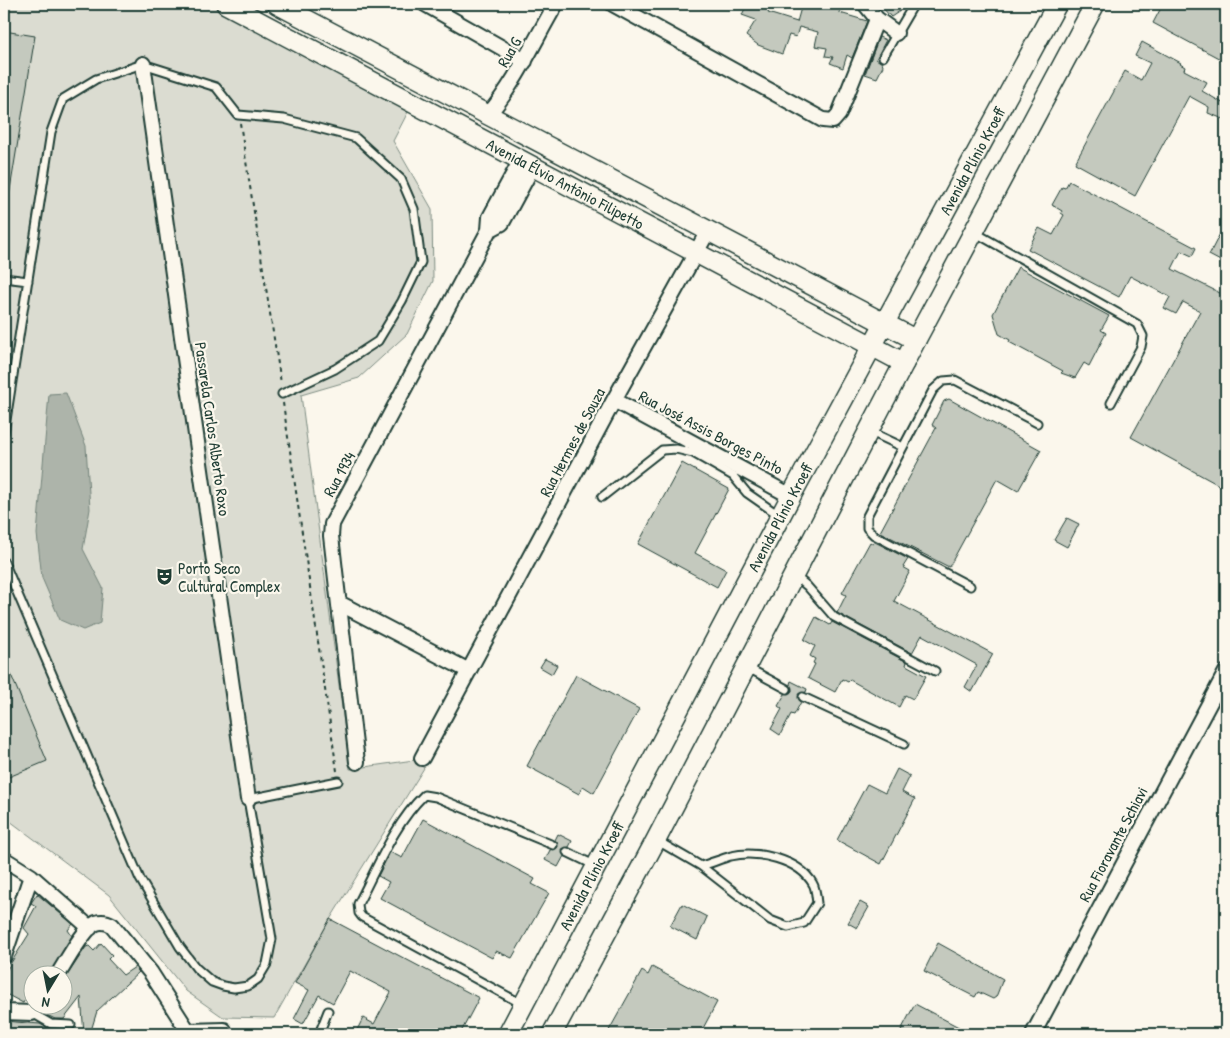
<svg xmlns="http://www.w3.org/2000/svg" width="1230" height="1038" font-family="'Patrick Hand',sans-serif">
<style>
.green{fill:#dbdcd1;stroke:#7d8c82}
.water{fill:#adb4aa;stroke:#74847b}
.building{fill:#c4c9be;stroke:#1f3d34}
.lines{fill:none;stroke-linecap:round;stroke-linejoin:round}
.service-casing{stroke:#1f3d34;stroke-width:11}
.minor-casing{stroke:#1f3d34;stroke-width:18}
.secondary-casing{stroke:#1f3d34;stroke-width:22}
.path{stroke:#1f3d34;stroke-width:2;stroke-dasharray:4 4;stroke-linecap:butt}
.service{stroke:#fbf7ec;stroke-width:7}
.minor{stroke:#fbf7ec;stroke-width:14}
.secondary{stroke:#fbf7ec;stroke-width:19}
.labels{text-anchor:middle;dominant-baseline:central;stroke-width:4.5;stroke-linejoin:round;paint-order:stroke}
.street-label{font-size:16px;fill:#1f3d34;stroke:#fbf7ec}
.poi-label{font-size:16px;fill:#1f3d34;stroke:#fbf7ec;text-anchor:start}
</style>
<rect width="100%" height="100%" fill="#fbf7ec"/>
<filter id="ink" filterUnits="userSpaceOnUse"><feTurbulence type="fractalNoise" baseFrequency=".02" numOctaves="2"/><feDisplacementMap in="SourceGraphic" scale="10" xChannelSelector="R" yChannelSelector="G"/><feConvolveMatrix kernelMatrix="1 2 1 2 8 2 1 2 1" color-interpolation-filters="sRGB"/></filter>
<g filter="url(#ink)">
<path class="green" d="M4,4H210L409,110L393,141L432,209L433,281L407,334L359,378L301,395L350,769L414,760L424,768L329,921L274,1018L223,1017L186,991L109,895L10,821L4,819Z"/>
<path class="water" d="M66,393L86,446L90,509L83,549L103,588L100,623L83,630L60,620L42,578L37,534L49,394Z"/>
<path class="building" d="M747,4H771L768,13L797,22L802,4L834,6L833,9L840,10V13L867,21L852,58L847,55L843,68L830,63L833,57L825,56L827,48L815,46L818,32L799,27L796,37L789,35L782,54L758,45L746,36L756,20L742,15Z
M879,4H895L900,11L891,17Z
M1163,4H1226V62L1153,23Z
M4,31L35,36L9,196H4Z
M879,37L886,40L876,59L882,63L883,66L877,78L865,74Z
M1142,42L1181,63L1180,64L1185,67L1184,70L1207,82L1202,91L1226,105V120L1208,113L1209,107L1189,96L1135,196L1075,163L1125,71L1141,80L1150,63L1135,56Z
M1069,181L1196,248L1192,256L1181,251L1172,269L1226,296V489L1131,437L1200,311L1183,302L1176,314L1164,308L1170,297L1130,276L1119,297L1028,249L1039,228L1053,235L1064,215L1061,213L1062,211L1052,205L1062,187L1065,188Z
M1226,222V264L1209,255Z
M1018,267L1109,316L1101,330L1106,333L1089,366L1084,363L1075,378L1061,373L1063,371L1009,342L1010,340L999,334L993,314Z
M949,399L1041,450L1018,491L997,479L949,567L880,532L936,428L932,425L944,401Z
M682,463L729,489L695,553L726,570L717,587L638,544Z
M1067,518L1079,524L1067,547L1054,540Z
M870,542L873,544L875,542L908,559L903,567L910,571L894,601L993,654L972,692L965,687L977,665L922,635L912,653L837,613L846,595L842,593Z
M816,617L830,625L832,622L907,662L906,665L926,676L913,699L905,695L899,707L850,680L848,682L842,679L835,692L808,678L815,664L813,663L815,659L810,656L815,646L804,640Z
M4,658L47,761L4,779Z
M545,659L557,665L552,674L540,667Z
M576,675L639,709L594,793L583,786L579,794L527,766Z
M791,681L807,689L806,692L798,694L801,702L794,715L791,714L780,735L771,729L782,709L778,706L785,694L792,691L790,684Z
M897,769L910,776L902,792L915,799L881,864L837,840L867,784L885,793Z
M423,819L535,879L532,884L549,893L512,958L496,951L492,958L380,898L389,882L378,876L390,852L402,858Z
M558,834L572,841L569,847L562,849L564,856L558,867L545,860L550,850L558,847L555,840Z
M37,894L73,924L68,930L72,936L48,976H32V994L28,1002L25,1000L23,1003L4,993V974L29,934L24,928L36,906L31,903Z
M860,902L869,907L857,928L848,923Z
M682,904L707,917L697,940L670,926Z
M330,919L479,998L460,1034H355L363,1018L374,1024L391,992L350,971L333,1003L319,995L303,1024L294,1019L309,990L295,983Z
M101,943L112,955L108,959L123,975L135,967L139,972L97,1011L90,1034H84L81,997L64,1019H55L47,1015L54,1006H62V983L86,947L89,946L94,951Z
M938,943L1003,979L996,997L993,999L978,992L975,997L924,971Z
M652,967L717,1002L700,1034H607L642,971L648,975Z
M915,1004L972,1034H899Z
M4,1021L40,1024L49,1029L57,1030L53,1034H4Z"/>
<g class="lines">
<defs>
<path id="service" d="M883,57L914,4
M974,232L1137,324L1143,336L1141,347L1111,403
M4,278L28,281
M869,431L903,447
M4,433L51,132L63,99L96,79L143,64L216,87L238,115L284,119L356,138L401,179L414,209L421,262L402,301L378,341L335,369L282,394
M602,497L662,450L676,449L693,453L733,476L747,493L780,516
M4,562L140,879L180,947L196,968L212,982L223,986L234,988L248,986L258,979L267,964L272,939L248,799L338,781
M795,576L807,586L834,617L935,671
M970,586L874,535L867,528V516L933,390L943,381L955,380L1037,423
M748,668L787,689
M803,697L904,744
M656,840L701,866L770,920L788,927L804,923L817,903C816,897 816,889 813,884C799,859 757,850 731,856C721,859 711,863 701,866
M567,852L596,866
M522,1004L362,917L359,913L358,904C377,868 394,824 424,795L436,797L553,845
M32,1013L51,1024L71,1025
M319,1034L328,1011"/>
<path id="minor" d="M425,4L525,61
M613,4L823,120L833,121L839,114L877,19
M865,4L877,19L896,33
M143,64L248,799
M488,115C517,81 534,41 556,4
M489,230L502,223L533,166
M614,400L791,496
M339,603L469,671
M422,758L614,400L708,231
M357,762L331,536L332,524L489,230L490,217L521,160
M4,859L31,876L90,928
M4,956L31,876
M57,976C66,963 83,929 96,923C102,921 107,922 112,925L151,973L188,1031
M4,1012L32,1013L37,1006
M188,1031L224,1030
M1033,1034L1226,672"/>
<g id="secondary">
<path id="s1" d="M226,4L904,363"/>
<path d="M277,4L916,340"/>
<path id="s2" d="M508,1034L791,496L1057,4"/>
<path d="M552,1034L656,840L916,340L1095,4"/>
</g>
</defs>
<use href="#service" class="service-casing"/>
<use href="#minor" class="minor-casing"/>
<use href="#secondary" class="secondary-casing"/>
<path class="path" d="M240,123L281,383
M283,403L337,771"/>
<use href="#service" class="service"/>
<use href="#minor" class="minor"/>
<use href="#secondary" class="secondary"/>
</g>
</g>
<defs>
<symbol id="theatre-bare" viewBox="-9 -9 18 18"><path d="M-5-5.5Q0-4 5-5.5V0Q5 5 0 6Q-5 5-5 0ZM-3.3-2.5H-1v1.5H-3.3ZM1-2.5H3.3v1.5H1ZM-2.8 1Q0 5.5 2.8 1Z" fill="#1f3d34" stroke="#fbf7ec" stroke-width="2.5" paint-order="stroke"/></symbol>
</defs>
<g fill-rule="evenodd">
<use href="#theatre-bare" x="152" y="564" width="25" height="25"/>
</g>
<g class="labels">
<g class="street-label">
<text transform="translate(509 52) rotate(-60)">Rua G</text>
<text stroke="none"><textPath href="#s2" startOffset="989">Avenida Plínio Kroeff</textPath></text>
<text stroke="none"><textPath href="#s1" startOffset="384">Avenida Élvio Antônio Filipetto</textPath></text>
<text transform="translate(213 429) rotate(82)">Passarela Carlos Alberto Roxo</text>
<text transform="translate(711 432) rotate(28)">Rua José Assis Borges Pinto</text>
<text transform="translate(572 442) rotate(-62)">Rua Hermes de Souza</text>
<text transform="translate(339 474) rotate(-61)">Rua 1934</text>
<text stroke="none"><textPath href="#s2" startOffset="584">Avenida Plínio Kroeff</textPath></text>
<text transform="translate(1113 844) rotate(-62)">Rua Fioravante Schiavi</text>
<text stroke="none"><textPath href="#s2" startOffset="179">Avenida Plínio Kroeff</textPath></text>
</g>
<g class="poi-label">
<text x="178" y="568">Porto Seco<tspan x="178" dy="18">Cultural Complex</tspan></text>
</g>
</g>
<rect width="1230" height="1038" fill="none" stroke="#fbf7ec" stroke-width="20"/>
<rect x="10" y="10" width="1210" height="1018" fill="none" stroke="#1f3d34" stroke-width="2" filter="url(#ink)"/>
<g transform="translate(48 990) rotate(190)"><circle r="24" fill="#fbf7ec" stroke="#a3ada2"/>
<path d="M0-4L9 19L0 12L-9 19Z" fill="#1f3d34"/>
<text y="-8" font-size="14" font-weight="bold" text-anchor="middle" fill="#1f3d34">N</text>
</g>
</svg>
